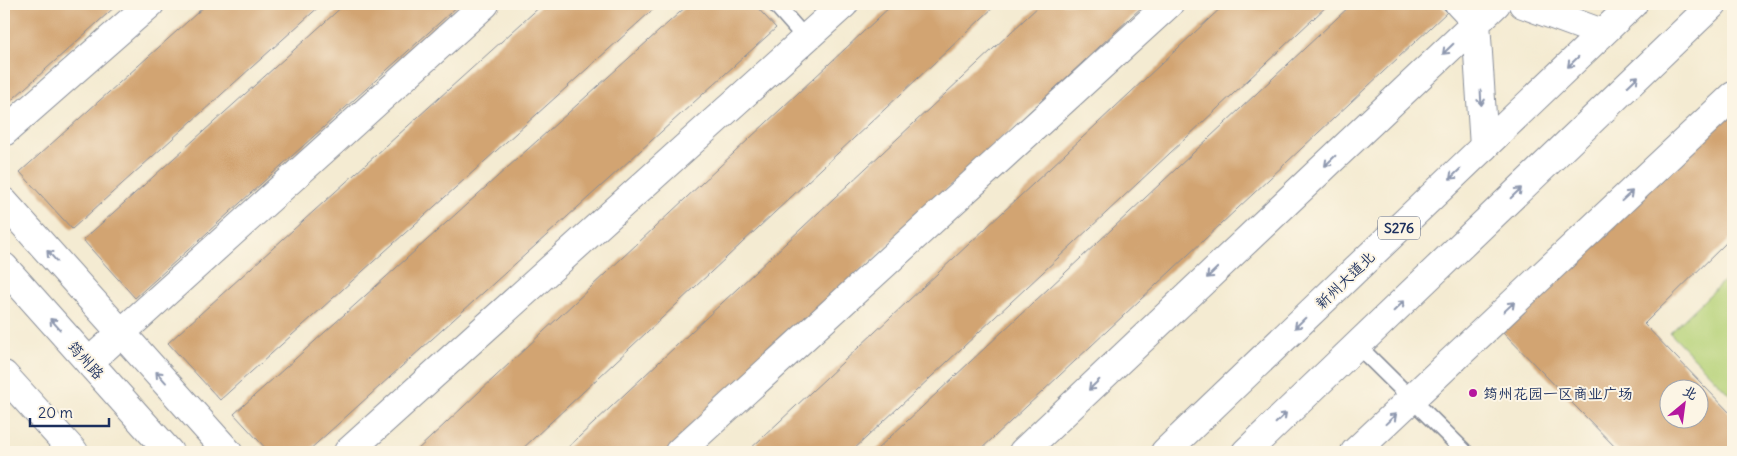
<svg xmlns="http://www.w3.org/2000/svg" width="1737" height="456" font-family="Delius,'LXGW WenKai TC',sans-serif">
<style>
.green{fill:#b6d278;stroke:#68806b}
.building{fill:#d2a472;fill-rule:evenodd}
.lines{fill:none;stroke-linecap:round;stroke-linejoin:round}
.service-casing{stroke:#888d98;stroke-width:18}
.minor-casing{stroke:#888d98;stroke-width:30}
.secondary-casing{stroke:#888d98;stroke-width:30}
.primary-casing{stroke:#888d98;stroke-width:30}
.service{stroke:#fff;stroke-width:15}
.minor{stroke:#fff;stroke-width:28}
.secondary{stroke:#fff;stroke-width:28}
.primary{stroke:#fff;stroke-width:28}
.oneway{stroke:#8d97ae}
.poi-dot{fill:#b5179e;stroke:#fcf5e5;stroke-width:2}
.labels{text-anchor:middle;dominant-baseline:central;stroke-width:4;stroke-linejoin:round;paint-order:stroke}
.shield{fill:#fcf5e5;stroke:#5e6a86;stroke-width:1}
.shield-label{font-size:14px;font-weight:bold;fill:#1b2f5e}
.street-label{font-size:15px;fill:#1b2f5e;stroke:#fcf5e5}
.poi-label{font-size:15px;fill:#1b2f5e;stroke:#fcf5e5;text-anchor:start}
</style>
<rect width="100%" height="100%" fill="#fcf5e5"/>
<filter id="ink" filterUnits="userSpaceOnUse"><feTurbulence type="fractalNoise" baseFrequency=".02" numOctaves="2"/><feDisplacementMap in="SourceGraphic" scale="10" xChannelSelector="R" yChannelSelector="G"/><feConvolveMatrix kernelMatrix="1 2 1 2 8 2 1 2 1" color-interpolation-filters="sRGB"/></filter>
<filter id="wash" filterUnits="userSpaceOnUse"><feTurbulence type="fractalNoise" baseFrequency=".0096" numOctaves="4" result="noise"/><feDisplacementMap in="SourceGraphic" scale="20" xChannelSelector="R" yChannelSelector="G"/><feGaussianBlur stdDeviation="1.12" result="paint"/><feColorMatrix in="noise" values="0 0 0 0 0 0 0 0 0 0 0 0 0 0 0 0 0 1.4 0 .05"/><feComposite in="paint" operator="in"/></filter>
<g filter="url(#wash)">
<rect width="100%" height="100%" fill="#f4ebd2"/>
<path class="green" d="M1733,272V398L1670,333Z"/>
<g id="blocks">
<path class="building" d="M4,4H118L4,107Z
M207,4H322L72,229L20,172Z
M345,4H460L135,298L83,240Z
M543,4H659L220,400L168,343Z
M689,4H754L776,28L307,452H269L234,414Z
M893,4H997L519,452H415Z
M1041,4H1145L666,452H563Z
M1225,4H1329L851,452H747Z
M1352,4H1439L1447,12L978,452H874Z
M1733,104V236L1644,324L1733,416V452H1620L1499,328ZM1670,388H1700V418H1670Z"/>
</g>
</g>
<g filter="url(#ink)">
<use href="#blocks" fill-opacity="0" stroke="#888d98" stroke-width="1"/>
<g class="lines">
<defs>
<path id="service" d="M775,4L806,39
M1357,345L1465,452"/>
<path id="minor" d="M1459,4L1476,22L1484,147
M1523,4L1602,33
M4,132L150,4
M4,202L228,452
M89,362L485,4
M348,452L844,4
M679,452L1169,4
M1023,452L1496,4
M1355,452L1733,96"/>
<path id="secondary" d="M4,267L169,452
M4,375L74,452"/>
<path id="primary" d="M1165,452L1633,4
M1246,452L1713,4"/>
</defs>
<use href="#service" class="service-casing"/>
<use href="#minor" class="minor-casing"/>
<use href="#secondary" class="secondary-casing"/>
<use href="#primary" class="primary-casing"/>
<use href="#service" class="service"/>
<use href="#minor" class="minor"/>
<use href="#secondary" class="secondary"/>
<use href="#primary" class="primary"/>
</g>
<defs><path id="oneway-shaft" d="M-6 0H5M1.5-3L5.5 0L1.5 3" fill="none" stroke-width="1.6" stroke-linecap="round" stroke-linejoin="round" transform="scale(1.25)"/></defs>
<g class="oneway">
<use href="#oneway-shaft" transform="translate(1448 49) rotate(136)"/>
<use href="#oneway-shaft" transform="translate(1573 62) rotate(136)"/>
<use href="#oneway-shaft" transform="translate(1633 81) rotate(-44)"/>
<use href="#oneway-shaft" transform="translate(1481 98) rotate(87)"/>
<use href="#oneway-shaft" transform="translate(1330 161) rotate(136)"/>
<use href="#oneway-shaft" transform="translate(1455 174) rotate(136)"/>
<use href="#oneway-shaft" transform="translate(1516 193) rotate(-44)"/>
<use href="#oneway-shaft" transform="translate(1627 196) rotate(-43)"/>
<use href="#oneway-shaft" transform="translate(52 256) rotate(-132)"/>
<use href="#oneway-shaft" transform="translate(1212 273) rotate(136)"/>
<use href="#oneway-shaft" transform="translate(1399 306) rotate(-44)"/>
<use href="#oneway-shaft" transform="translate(1509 307) rotate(-43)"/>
<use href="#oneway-shaft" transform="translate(1300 323) rotate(136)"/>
<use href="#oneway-shaft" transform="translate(55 324) rotate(-132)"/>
<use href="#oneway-shaft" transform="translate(161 377) rotate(-132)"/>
<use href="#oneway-shaft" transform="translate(1094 385) rotate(136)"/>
<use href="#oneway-shaft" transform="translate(1281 418) rotate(-44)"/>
<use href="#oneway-shaft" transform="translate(1391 419) rotate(-43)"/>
</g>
</g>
<circle class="poi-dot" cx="1473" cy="393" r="5"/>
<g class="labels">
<rect class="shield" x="1378" y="216.5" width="42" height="23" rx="4"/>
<g class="shield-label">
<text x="1399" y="228">S276</text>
</g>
<g class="street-label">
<text transform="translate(1345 280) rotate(-44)">新州大道北</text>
<text transform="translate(86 360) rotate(48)">筠州路</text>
</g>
<g class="poi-label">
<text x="1483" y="393">筠州花园一区商业广场</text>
</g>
</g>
<rect width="1737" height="456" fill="none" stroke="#fcf5e5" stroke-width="20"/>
<g transform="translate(1684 404) rotate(29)"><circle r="24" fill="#fcf5e5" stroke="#a2a6af"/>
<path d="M0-4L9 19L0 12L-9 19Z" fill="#b5179e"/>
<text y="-8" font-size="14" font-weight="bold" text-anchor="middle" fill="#1b2f5e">北</text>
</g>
<path d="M30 418v8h79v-8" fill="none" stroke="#1b2f5e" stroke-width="2.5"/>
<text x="38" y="418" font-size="15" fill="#1b2f5e" stroke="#fcf5e5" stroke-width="4" paint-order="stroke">20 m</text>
</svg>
